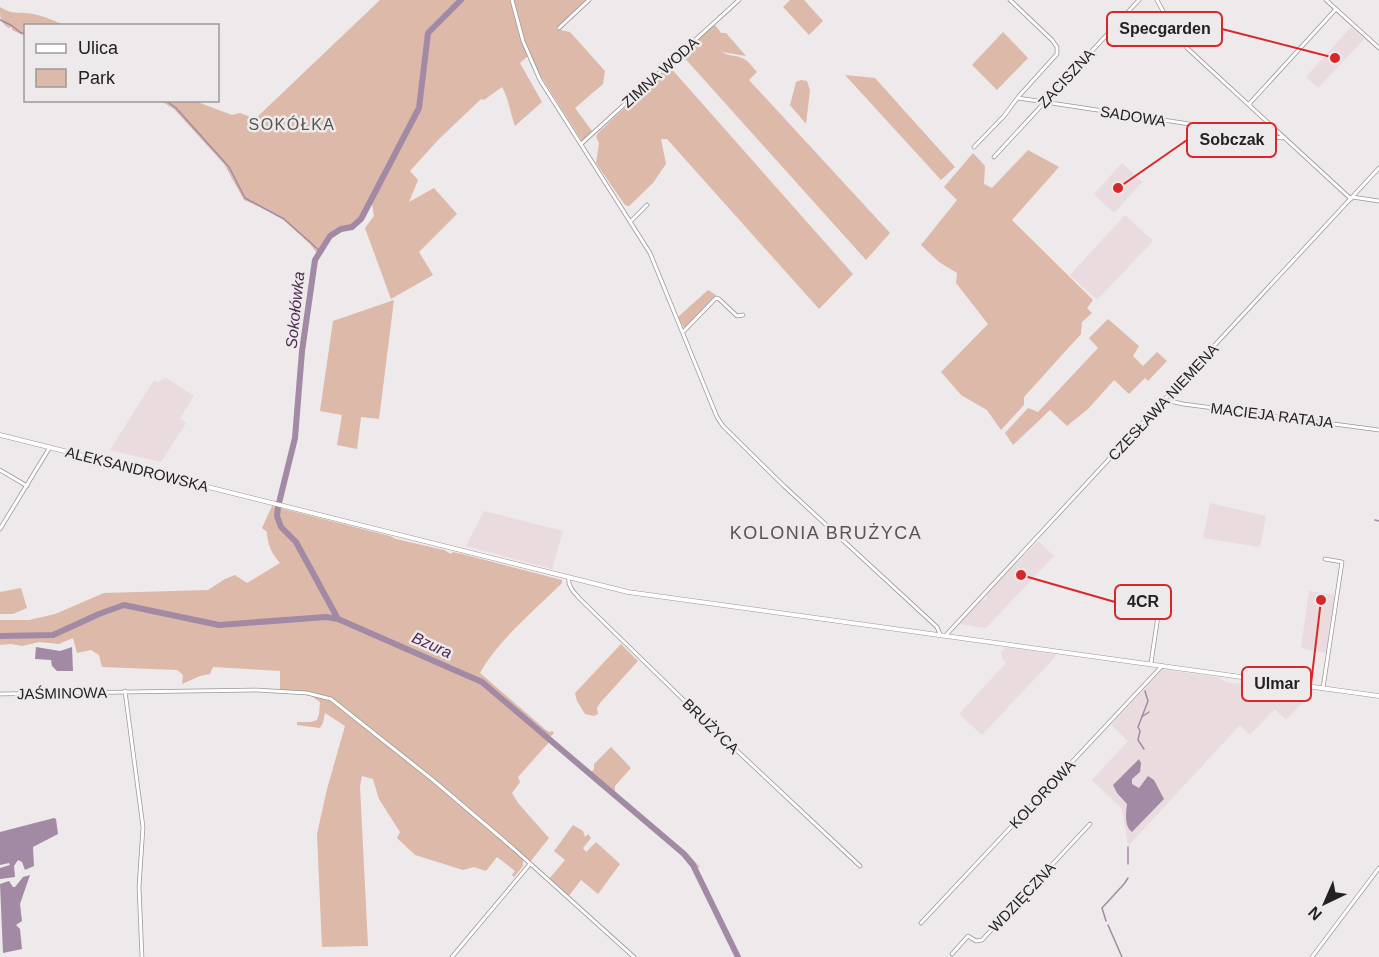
<svg xmlns="http://www.w3.org/2000/svg" width="1379" height="957" font-family="Helvetica,sans-serif">
<style>
.built{fill:#e9dbde}
.green{fill:#ddb9a9}
.water{fill:#a28aa5}
.lines{fill:none;stroke-linecap:round;stroke-linejoin:round}
.stream{stroke:#a28aa5;stroke-width:1.5}
.river{stroke:#a28aa5;stroke-width:6}
.street-casing{stroke:#9c9798;stroke-width:4.5}
.secondary-casing{stroke:#9c9798;stroke-width:5}
.street{stroke:#fff;stroke-width:3}
.secondary{stroke:#fff;stroke-width:4}
.labels{text-anchor:middle;dominant-baseline:central;stroke-width:5;stroke-linejoin:round;paint-order:stroke}
.street-label{font-size:15px;fill:#232122;stroke:#eee9ea}
.neighbourhood-label{font-size:16px;letter-spacing:1.5px;fill:#585354;stroke:#eee9ea}
.water-label{font-size:16px;font-style:italic;fill:#4c2b52;stroke:#eee9ea}
.quarter-label{font-size:18px;letter-spacing:1.5px;fill:#585354;stroke:#eee9ea}
.leader{fill:none;stroke:#d62828;stroke-width:2}
.callout-dot{fill:#d62828;stroke:#eee9ea;stroke-width:2}
.callout{fill:#eee9ea;stroke:#d62828;stroke-width:2}
.callout-label{font-size:16px;text-anchor:middle;font-weight:bold;fill:#232122}
</style>
<rect width="100%" height="100%" fill="#eee9ea"/>
<path class="built" d="M1351,27L1364,39L1318,88L1306,77Z
M1122,163L1142,182L1114,213L1094,194Z
M1125,215L1153,241L1097,300L1070,275Z
M166,378L194,396L180,418L186,423L161,462L110,450L154,380L158,382Z
M1210,503L1266,516L1260,547L1203,538Z
M484,511L563,531L552,569L466,546Z
M1038,541L1054,556L986,628L959,624L981,601L986,599L987,594Z
M1309,591L1335,595L1326,653L1301,648Z
M1006,647L1057,655L982,735L959,714L1006,663L1002,659L1001,652Z
M1163,669L1221,678L1225,682L1239,684L1243,681L1314,690L1286,720L1275,709L1250,735L1240,725L1128,846L1122,809L1092,780L1128,741L1111,725Z"/>
<path class="green" d="M380,0H588L556,29L570,32L605,71L603,84L575,108L592,131L582,141L535,67L530,54L520,63L542,102L515,126C510,113 509,99 502,87L484,100L481,99L438,140L410,171L418,180L409,202L434,188L457,214L419,252L433,275L391,299L365,228L374,216L372,204L374,200L350,229L335,234L321,252H316L310,244L278,215L244,200L224,164L174,109L161,101H195L232,115L240,113L248,116L253,121Z
M790,0H804L823,21L809,35L783,7Z
M0,7C15,16 18,11 33,14C44,16 54,21 65,25L26,26L25,36L12,30V27L9,28C0,23 0,17 0,7Z
M713,26H716L721,33H726L746,56L722,52C728,56 735,55 742,58C748,60 753,68 757,72L749,80L890,233L866,260L681,54Z
M1003,32L1028,58L997,90L972,65Z
M669,66L853,274L819,309L667,139H661L666,164L653,183L629,206L625,205L596,163L599,143L596,136L599,132Z
M845,75L875,78L955,167L941,180Z
M801,80L807,81L810,90L806,124L790,105L796,82Z
M1028,150L1059,167L1012,220L1093,300L1087,308L1092,313L1082,322L1081,334L1024,397V405L1001,430L987,410L961,395L941,372L988,324L956,283L957,273L939,262L921,245L957,200L944,187L973,153L985,166L984,184L992,188Z
M708,290L716,295L684,328L678,317Z
M394,300L379,419L361,417L357,449L337,445L342,415L320,411L333,321Z
M1108,319L1139,346L1133,356L1143,366L1157,352L1167,361L1148,381L1145,378L1129,394L1114,380L1088,409L1067,426L1050,410L1013,445L1005,433L1028,408L1038,412L1098,348L1089,338Z
M272,506L390,536L396,539L444,550L451,554L453,552L466,555L562,580V583C535,610 498,640 480,673L546,730L550,732L552,731L554,733L549,738L551,740L518,777L520,782L512,793L518,803L549,838L530,862L525,858L523,860V866L514,877L512,875L515,871L497,857L486,871L474,867L463,870L415,855L397,838L400,832L379,799L373,779L362,776L360,786L368,946L322,947L317,834L327,789L345,726L325,713L323,723L320,728L297,725V722H311L317,720L319,714L320,702L307,693L280,691V671L213,667L210,674L200,676L182,684L183,675L177,670L102,667L99,655L91,650L77,653L73,638L59,644L39,642L22,646L11,644L0,645V620H29L55,614L104,593L208,590L225,579L235,575L247,583L280,563C272,554 267,544 267,532L262,528Z
M21,588L27,608L13,614H0V592Z
M621,644L638,661L600,703L597,708L598,714L594,716L585,714L577,701L575,693Z
M611,747L631,768L615,786V792L685,851L700,867L695,869L684,854L590,774L594,769V764Z
M573,825L583,831L585,837L588,834L591,838L583,848L586,852L596,842L620,864L598,894L581,880L568,897L549,879L565,860L554,851Z"/>
<path class="water" d="M36,647L60,651L72,647L73,671H57L52,666L51,660L35,659Z
M1139,759L1141,763L1140,772L1132,779V784L1139,788L1148,776L1154,780L1164,799L1132,832C1124,826 1126,813 1127,804L1117,793L1113,785Z
M54,818L56,819L58,834L33,847L34,866L25,870L22,862L18,860L14,866L15,877L0,879V868L10,865L9,863L0,865V832Z
M30,875L20,904L22,921L16,925L20,929L22,949L3,953L0,884L9,881L13,887H15L23,877Z"/>
<g class="lines">
<path class="stream" d="M0,20L11,25L21,33H26
M165,100L176,108L229,167L245,198L284,219L320,251
M1375,520L1379,521
M1143,716L1149,712
M1144,749L1138,740L1140,731L1138,727L1148,701L1145,691
M1128,847V864
M1106,921L1102,908L1124,884L1128,878
M1108,925L1122,957"/>
<path class="river" d="M338,619L296,542L281,527L277,516L278,507L295,438L302,351L315,260L330,236L341,229L352,227L361,219L419,108L428,33L461,0
M0,636L53,635L99,614L124,605L219,625L326,617L338,619L482,682L684,854L693,865L738,957"/>
<defs>
<path id="street" d="M512,0L523,41L540,80L650,253L717,417L723,426L784,486L937,627L940,634
M1157,0L1171,26L1187,48L1351,199
M1326,0L1379,48
M559,28L589,0
M1018,98L1282,138
M1250,106V103L1336,9
M581,144L739,0
M974,147L1004,116L1019,96L1057,54V47L1052,40L1010,0
M994,157L1139,0
M1352,197L1379,201
M631,221L647,205
M683,332L716,298L719,299L737,316L743,315
M1165,400L1183,404L1379,430
M0,470L27,486
M0,529L50,447
M569,577C567,586 574,592 579,598L700,716L860,866
M946,635L1379,168
M1151,663L1162,589
M1323,688L1342,562L1325,559
M125,691L143,827L139,887L142,957
M0,694L256,690L307,693L331,699L433,780L514,849L634,957
M921,923L1162,666
M952,954L968,936L976,941L982,940L1090,824
M452,957L530,864
M1312,957L1379,868"/>
<path id="secondary" d="M0,435L628,592L1379,696"/>
</defs>
<use href="#street" class="street-casing"/>
<use href="#secondary" class="secondary-casing"/>
<use href="#street" class="street"/>
<use href="#secondary" class="secondary"/>
</g>
<g class="labels">
<g class="street-label">
<text transform="translate(660 72) rotate(-42)">ZIMNA WODA</text>
<text transform="translate(1066 78) rotate(-47)">ZACISZNA</text>
<text transform="translate(1133 116) rotate(9)">SADOWA</text>
<text transform="translate(1163 402) rotate(-47)">CZESŁAWA NIEMENA</text>
<text transform="translate(1272 415) rotate(7)">MACIEJA RATAJA</text>
<text transform="translate(137 469) rotate(14)">ALEKSANDROWSKA</text>
<text transform="translate(62 693) rotate(-1)">JAŚMINOWA</text>
<text transform="translate(711 726) rotate(44)">BRUŻYCA</text>
<text transform="translate(1042 794) rotate(-47)">KOLOROWA</text>
<text transform="translate(1022 897) rotate(-47)">WDZIĘCZNA</text>
</g>
<g class="neighbourhood-label">
<text x="292" y="124">SOKÓŁKA</text>
</g>
<g class="water-label">
<text transform="translate(295 310) rotate(-84)">Sokołówka</text>
<text transform="translate(432 645) rotate(24)">Bzura</text>
</g>
<g class="quarter-label">
<text x="826" y="533">KOLONIA BRUŻYCA</text>
</g>
</g>
<path class="leader" d="M1335 58L1222 29M1118 188L1187 140M1021 575L1115 602M1321 600L1311 684"/>
<g class="callout-dot">
<circle cx="1335" cy="58" r="6"/>
<circle cx="1118" cy="188" r="6"/>
<circle cx="1021" cy="575" r="6"/>
<circle cx="1321" cy="600" r="6"/>
</g>
<g class="callout">
<rect x="1107" y="12" width="115" height="34" rx="6"/>
<rect x="1187" y="123" width="89" height="34" rx="6"/>
<rect x="1115" y="585" width="56" height="34" rx="6"/>
<rect x="1242" y="667" width="69" height="34" rx="6"/>
</g>
<g class="callout-label">
<text x="1165" y="34">Specgarden</text>
<text x="1232" y="145">Sobczak</text>
<text x="1143" y="607">4CR</text>
<text x="1277" y="689">Ulmar</text>
</g>
<rect x="24" y="24" width="195" height="78" fill="#eee9ea" stroke="#9d999a" stroke-width="1.5"/>
<rect x="36" y="44" width="30" height="9" fill="#ffffff" stroke="#9d999a" stroke-width="1.5"/>
<text x="78" y="54" font-size="18" fill="#232122">Ulica</text>
<rect x="36" y="69" width="30" height="18" fill="#ddb9a9" stroke="#9d999a" stroke-width="1.5"/>
<text x="78" y="84" font-size="18" fill="#232122">Park</text>
<g transform="translate(1325 903) rotate(224)" stroke="#eee9ea" stroke-width="4.5" paint-order="stroke">
<path d="M0-4.5L10 22L0 15L-10 22Z" fill="#232122"/>
<text y="-9" font-size="16" font-weight="bold" text-anchor="middle" fill="#232122">N</text>
</g>
</svg>
